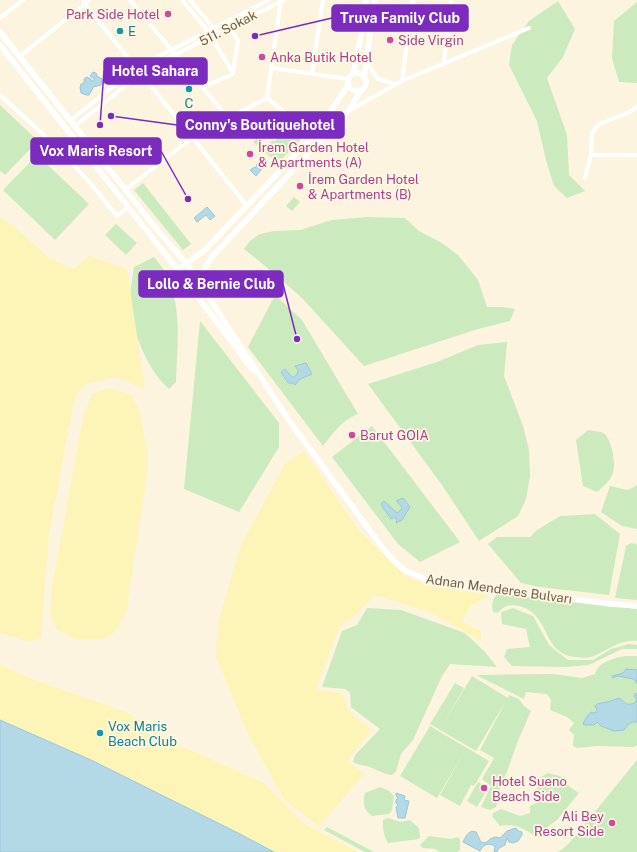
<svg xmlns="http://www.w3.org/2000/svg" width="637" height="852" font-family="'Public Sans',sans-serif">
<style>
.green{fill:#cbeabe}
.sand{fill:#fdf5b8}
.water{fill:#b3d9e6;stroke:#9ac7d8}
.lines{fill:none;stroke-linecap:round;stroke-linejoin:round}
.minor{stroke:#fff;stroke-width:4}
.secondary{stroke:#fff;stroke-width:5.5}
.hotel-dot{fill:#d1479c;stroke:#fff8e5;stroke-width:1.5}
.culture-dot{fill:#0f9aa8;stroke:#fff8e5;stroke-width:1.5}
.labels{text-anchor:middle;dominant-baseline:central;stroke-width:3.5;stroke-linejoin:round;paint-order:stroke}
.hotel-label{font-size:13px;fill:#b23c85;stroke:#fff8e5;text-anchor:start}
.street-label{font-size:13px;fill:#735b46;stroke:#fff8e5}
.culture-label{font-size:13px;fill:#0d838f;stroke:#fff8e5;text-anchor:start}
.leader{fill:none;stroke:#7b2cbf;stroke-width:1.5}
.callout-dot{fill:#7b2cbf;stroke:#fff8e5;stroke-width:1.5}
.callout{fill:#7b2cbf;stroke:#7b2cbf;stroke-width:1.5}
.callout-label{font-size:14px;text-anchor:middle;font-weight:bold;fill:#fff}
</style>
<rect width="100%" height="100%" fill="#fcf4df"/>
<path class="green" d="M558,1L575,29L563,57L547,78L567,135L569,175L585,191L567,198L554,186L546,160L537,121L509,65L512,45L529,21Z
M637,2V83L619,82L612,58L614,21Z
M0,105L38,141L5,175L0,171Z
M198,111L208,123L199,127H191L186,121Z
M290,125L300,132L302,138L278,163L253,142L257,138L266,147L273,140L275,141Z
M37,155L89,204L55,240L3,190Z
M143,183L191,244L183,250L134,190Z
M294,197L300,202L292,211L286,206Z
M367,217L405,218L419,231L442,243L458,255L478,280L487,307H503L515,309L510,321L478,329L364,366L301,297L270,270L244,249L250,241L260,234L274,231L300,230L332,220Z
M116,224L137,243L126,255L105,235Z
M154,257C158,262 162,267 165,272C183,305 177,346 176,382L169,389C149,371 137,341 131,316C128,300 132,282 134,267Z
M275,295L302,320L358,414C342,420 333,433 323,446L248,347Z
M200,321L279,423V447L239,512L184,489Z
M507,342L504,376L523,426L529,450L530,476L526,499L518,516L479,541L442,485L368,384L437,362L478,345Z
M372,426L460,542L420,562L398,544L332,457Z
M588,430C592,431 599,431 603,433C612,438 616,464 613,473C610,481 603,487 597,492L583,486L576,440Z
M637,485V529L622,526L601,512L610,486L628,490Z
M595,514L620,534L609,595L540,587L521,583L488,544L497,537H530L537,530L560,516Z
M631,543L636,544L637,546V600L615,598L626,546Z
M500,592L637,609V641C621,639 608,650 594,656C589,658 581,658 576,657C572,657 567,656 564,654C549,646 548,633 539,620C533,610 519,603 507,606C503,607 500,611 497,613L493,612C491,604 493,597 500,592Z
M367,608L401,610L465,633L485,652L497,667L450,664L442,676L413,740L401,754L396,771L392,775C384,774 379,771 372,768C366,765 360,766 353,762L355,755L380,729L351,707L350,693L345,689L322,687L342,631L357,625Z
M513,608L533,616L549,645L568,660H593L611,649L629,644L637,645V649H622L589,665L566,667L512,666L504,657L507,649L530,647L526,629L502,624L501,612Z
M626,656H637V745L634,747L597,746L577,748L573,746L574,735L569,730L574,723L567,717L550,710L551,700L547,694L526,692L524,699L476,675L553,674L582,678L595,674C599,661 614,658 626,656Z
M472,676L508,698L509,695L519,699L524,706L531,711L517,743L507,772L500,785V795L496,807L490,810L481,807L491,786L482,779L494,758L480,750L507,699L476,751L430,724L455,683L464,688L441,728Z
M430,726L489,761L474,786L471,785L460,806L440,795L464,752L437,798L400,776Z
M637,760V852H558L564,848L572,840Z
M548,773L560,776L570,787L579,793L557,820L534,836C524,828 513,823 500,826L492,816L493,813L501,809L520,816L530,813V806L537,803L534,791L541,784L539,778Z
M478,782L488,788L477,807L467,801Z
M380,787L389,791L394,796L392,810L389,814L372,816C364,810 362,803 365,793Z
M388,818C400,821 397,823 410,820L419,828L420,837L419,839L388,843C384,837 382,827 383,820Z
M327,827L374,852H365L324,830Z
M429,836L451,839L458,837L460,840V850L457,852H439L436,849L423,848L420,845Z"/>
<path class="sand" d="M0,217L15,227L50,259L74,269L89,256L127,269L145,390L118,377L83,385L74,401L49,534L41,638L30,642L0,633Z
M109,388L132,395L140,413L148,453L147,478L126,613L116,631L105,639H76L57,630L50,615L52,588L83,416L92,394Z
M304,451L360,532L405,576L431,586L490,595L470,607L462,622L481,631V641L432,613L375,595L356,615L340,626L316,690L342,693C348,714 355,718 372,729L347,762L365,773L319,827L284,799L249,736L216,657L218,622L241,545L285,464Z
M0,665L32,679L126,712L183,747L264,783L304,824L358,852H274L238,833L91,760L0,720Z"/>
<path class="water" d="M93,72L96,73L97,76L102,79V83L101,85L93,87L92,90L89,95H86L81,93L80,87L81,84L84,83V79L86,77L91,79V81H94V79L90,76Z
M260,160L264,161L265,165L256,176L250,170L253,168L256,167L257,164Z
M207,207L215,216L210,220L206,215L197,222L194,218Z
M306,363L312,374L300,379L295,385L293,383H288L281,372L285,369L291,376L293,377L297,375L298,370L295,366Z
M403,498L410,507L402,520L396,523L397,520L395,517L391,519C388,513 383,510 381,504L384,501L397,513L401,510L402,507L396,501Z
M626,669L637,670V684L634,679L618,676L613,678L612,676L623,673Z
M637,693V722C630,721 628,725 624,730L614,731L601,726L597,722L594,725H585L583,724L586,718L591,712L593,713L597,712V710L595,706L597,704L611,701L619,698C626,703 626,707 636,702L637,699L634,697L635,694Z
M0,720L91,760L238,833L274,852H0Z
M396,793L405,796L404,800L409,801L405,818H398L396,807L398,805L396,803V800L398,798L396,796Z
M516,828L518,831L522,832V835L518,841L513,843L509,842L507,838L505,845L499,848L497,852H494L495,847L493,845C487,843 483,845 480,851L463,842C466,836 469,829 476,832L481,842L485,843C490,840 493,835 500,838L507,831Z"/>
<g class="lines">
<path class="minor" d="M83,0L85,4C139,72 194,138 247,206
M130,0L228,118
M182,0L208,31L233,73
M190,0L215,30
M0,18L23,0
M19,57L85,4L89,0
M367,63L378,79L396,84
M444,63L451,0
M272,68L348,79
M312,74L323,0
M402,81L413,0
M203,87L231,75L233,73L238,41L230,27
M0,95L59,149L91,184L117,216L128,207
M267,98L281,0
M267,98L277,106L312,137
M350,110L402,81L529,28
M71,120L136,68L269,0
M75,126L148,68L284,0
M591,155H637
M585,178L591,155L592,133L599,124L630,112L637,107
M125,190L193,137L267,98"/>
<path class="secondary" d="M0,32L159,232L187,264L288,419L382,547L394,561L406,571L425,579L447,584L611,604L637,606
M0,45L178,270L252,369
M348 82a9 9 0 1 1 18 0a9 9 0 1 1-18 0Z
M353,74L360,41L366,0
M364,78L375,0
M178,270L205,250L312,137L326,119L348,85
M190,286L198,280L211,258L349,110L361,90"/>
</g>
<g class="hotel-dot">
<circle cx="168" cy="14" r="4"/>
<circle cx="390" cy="40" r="4"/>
<circle cx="262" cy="57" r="4"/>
<circle cx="250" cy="154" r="4"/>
<circle cx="300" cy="186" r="4"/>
<circle cx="352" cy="435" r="4"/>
<circle cx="484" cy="788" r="4"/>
<circle cx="612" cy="823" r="4"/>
</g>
<g class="culture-dot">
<circle cx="120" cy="31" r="4"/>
<circle cx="189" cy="89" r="4"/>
<circle cx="100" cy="733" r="4"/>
</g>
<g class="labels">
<g class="hotel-label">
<text x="160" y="14" text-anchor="end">Park Side Hotel</text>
<text x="398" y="40">Side Virgin</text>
<text x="270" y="57">Anka Butik Hotel</text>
<text x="258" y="147">İrem Garden Hotel<tspan x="258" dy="15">&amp; Apartments (A)</tspan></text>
<text x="308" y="179">İrem Garden Hotel<tspan x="308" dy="15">&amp; Apartments (B)</tspan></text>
<text x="360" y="435">Barut GOIA</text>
<text x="492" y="781">Hotel Sueno<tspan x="492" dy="15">Beach Side</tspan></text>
<text x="604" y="816" text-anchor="end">Ali Bey<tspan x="604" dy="15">Resort Side</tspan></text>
</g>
<g class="street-label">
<text transform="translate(228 28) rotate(-27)">511. Sokak</text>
<text transform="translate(499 589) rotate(8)">Adnan Menderes Bulvarı</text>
</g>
<g class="culture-label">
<text x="128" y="31">E</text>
<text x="189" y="103" text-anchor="middle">C</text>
<text x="108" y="726">Vox Maris<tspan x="108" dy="15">Beach Club</tspan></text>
</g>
</g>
<path class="leader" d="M255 36L332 18M100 125L104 71M111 116L177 125M188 199L161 151M297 339L283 284"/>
<g class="callout-dot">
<circle cx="255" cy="36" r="4"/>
<circle cx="100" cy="125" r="4"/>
<circle cx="111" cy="116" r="4"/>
<circle cx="188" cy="199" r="4"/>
<circle cx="297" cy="339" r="4"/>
</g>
<g class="callout">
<rect x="332" y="5" width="136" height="26" rx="4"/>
<rect x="104" y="58" width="103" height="26" rx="4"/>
<rect x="177" y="112" width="167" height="26" rx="4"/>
<rect x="31" y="138" width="130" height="26" rx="4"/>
<rect x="139" y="271" width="144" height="26" rx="4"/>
</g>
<g class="callout-label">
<text x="400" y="23">Truva Family Club</text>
<text x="155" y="76">Hotel Sahara</text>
<text x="260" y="130">Conny's Boutiquehotel</text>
<text x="96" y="156">Vox Maris Resort</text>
<text x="211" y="289">Lollo &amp; Bernie Club</text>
</g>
</svg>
